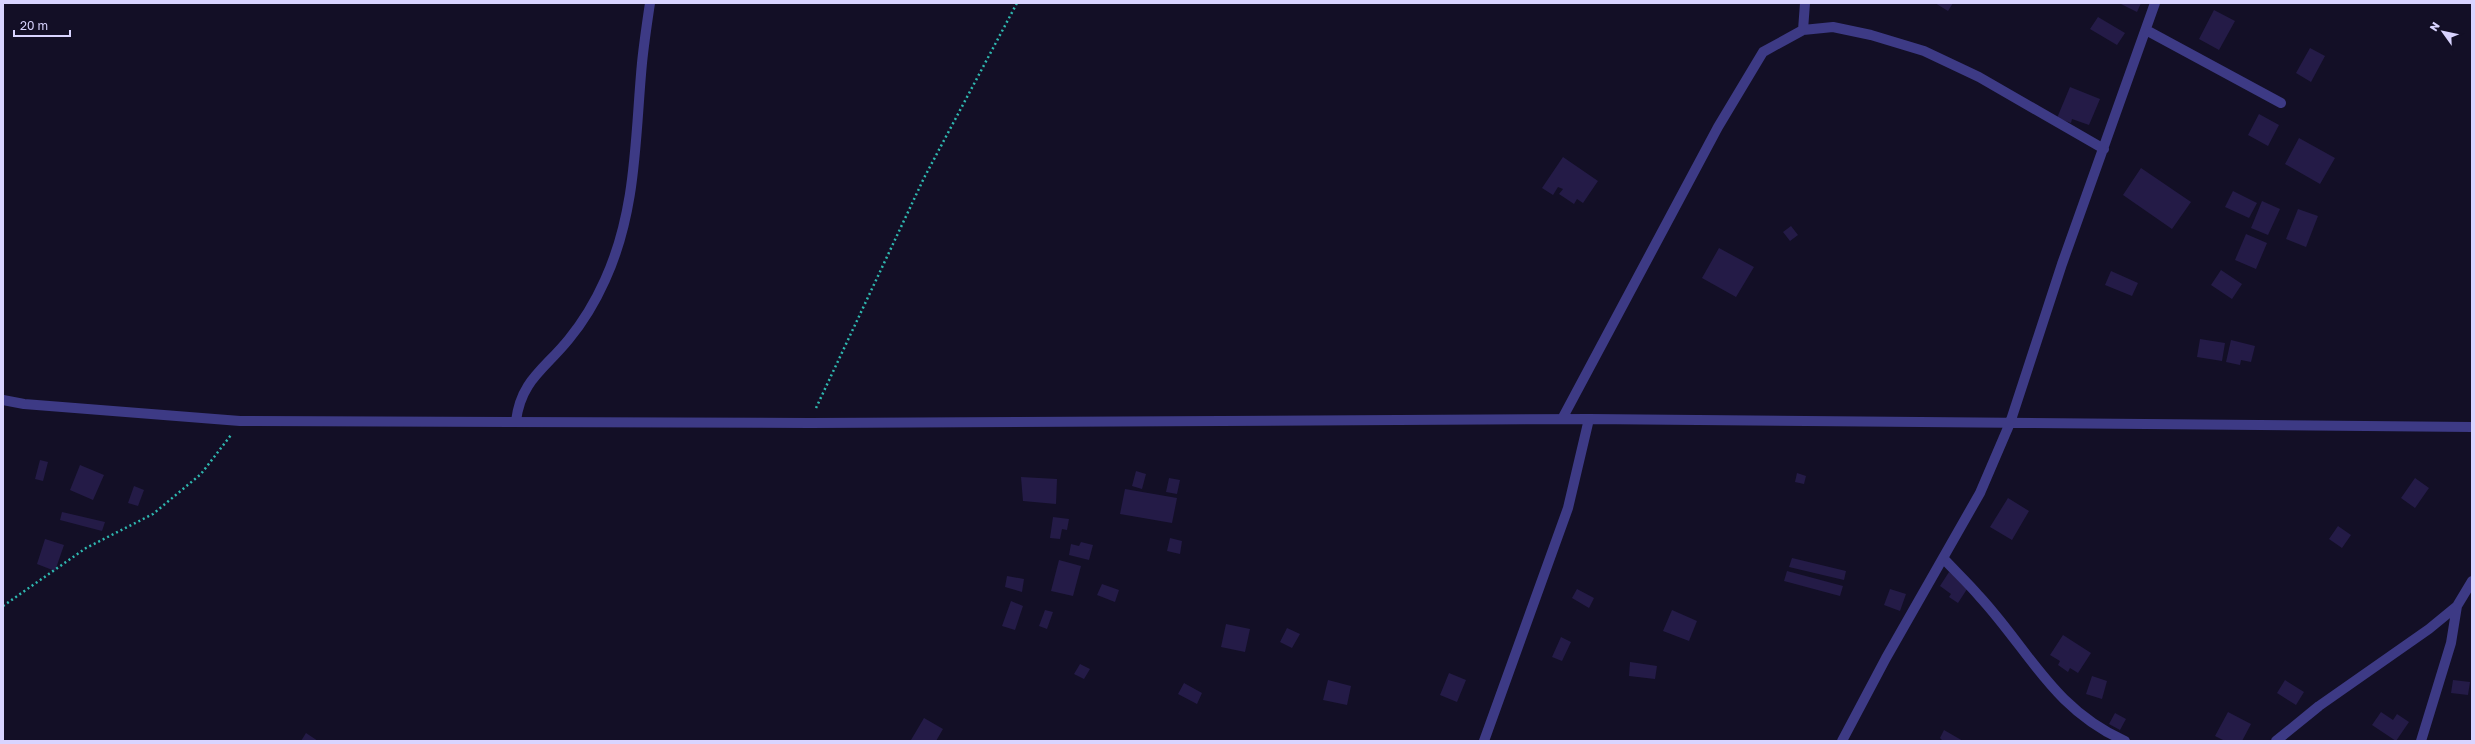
<svg xmlns="http://www.w3.org/2000/svg" width="2475" height="744" font-family="'Golos Text',sans-serif">
<style>
.building{fill:#241b47}
.lines{fill:none;stroke-linecap:round;stroke-linejoin:round}
.path{stroke:#2fb8b0;stroke-width:2.5;stroke-dasharray:2 3;stroke-linecap:butt}
.minor{stroke:#3d3a85;stroke-width:10}
</style>
<rect width="100%" height="100%" fill="#130f26"/>
<path class="building" d="M1935,3H1953L1948,11Z
M2119,3H2141L2137,12Z
M2214,10L2235,21L2219,50L2199,39Z
M2098,17L2125,33L2117,45L2090,29Z
M2310,48L2325,56L2311,82L2296,73Z
M2070,87L2100,99L2089,125L2072,119L2071,123L2057,118Z
M2259,114L2279,125L2268,146L2248,135Z
M2299,138L2335,158L2320,184L2285,164Z
M1563,157L1598,181L1583,203L1577,199L1574,204L1559,194L1563,189L1558,187L1553,195L1542,188Z
M2141,168L2191,202L2172,229L2123,195Z
M2233,191L2257,203L2249,218L2225,207Z
M2262,201L2280,209L2268,235L2251,228Z
M2298,209L2318,216L2306,247L2286,239Z
M1791,226L1798,235L1790,241L1783,232Z
M2246,234L2267,243L2256,269L2235,260Z
M1719,248L1754,267L1736,297L1702,278Z
M2221,270L2242,284L2232,299L2211,285Z
M2111,271L2138,283L2132,296L2105,285Z
M2200,339L2225,343L2222,361L2197,357Z
M2231,340L2255,346L2251,362L2241,360L2240,365L2226,362Z
M40,460L48,462L43,481L35,479Z
M80,465L104,475L93,500L70,490Z
M1136,471L1146,474L1142,489L1132,486Z
M1797,473L1806,476L1804,484L1795,482Z
M1021,477L1057,479L1056,504L1023,501Z
M1169,478L1180,480L1177,494L1166,492Z
M2415,478L2429,488L2415,508L2401,498Z
M134,486L144,490L138,506L128,503Z
M1125,489L1177,498L1172,523L1120,514Z
M2008,498L2029,511L2012,540L1990,527Z
M62,512L105,522L102,531L60,520Z
M1053,517L1069,519L1067,530L1062,529L1060,539L1050,538Z
M2338,526L2351,535L2342,548L2329,539Z
M1170,538L1182,541L1180,554L1167,551Z
M45,539L64,545L55,571L37,564Z
M1081,542L1093,545L1089,560L1069,555L1071,544L1079,546Z
M1792,558L1846,571L1844,580L1789,567Z
M1059,560L1081,566L1073,596L1051,591Z
M1787,571L1843,586L1840,596L1784,581Z
M1949,572L1969,586L1958,603L1949,597L1951,594L1940,586Z
M1007,576L1024,579L1022,592L1005,587Z
M1102,584L1119,590L1115,602L1097,595Z
M1577,589L1594,598L1589,608L1572,598Z
M1890,589L1906,594L1900,611L1884,605Z
M1011,601L1023,606L1015,630L1002,626Z
M1045,610L1053,612L1047,629L1039,626Z
M1672,610L1697,621L1689,641L1663,631Z
M1226,624L1250,629L1245,652L1221,647Z
M1287,628L1300,634L1292,648L1280,642Z
M2063,635L2091,653L2078,673L2070,668L2068,672L2058,665L2060,661L2050,655Z
M1561,637L1571,642L1562,661L1552,657Z
M1630,662L1657,666L1655,679L1629,676Z
M1080,664L1090,669L1084,679L1074,674Z
M1449,673L1466,680L1457,702L1440,695Z
M2092,676L2107,681L2102,699L2086,694Z
M1328,680L1351,686L1347,705L1323,700Z
M2285,680L2304,692L2296,705L2277,693Z
M2453,680L2470,682L2468,695L2451,693Z
M1184,683L1202,693L1197,704L1178,694Z
M2228,712L2251,724L2242,741H2225L2215,736Z
M2381,712L2393,720L2397,714L2409,722L2396,741L2372,725Z
M2115,713L2126,719L2120,730L2109,724Z
M924,718L943,729L936,741L911,740Z
M1944,730L1963,741H1943L1940,738Z
M306,733L318,741H301Z"/>
<g class="lines">
<path class="path" d="M816,408L924,178L1017,3
M3,606L86,548L153,514L201,474L231,435"/>
<path class="minor" d="M1803,30L1833,27L1871,35L1924,51L1979,77L2104,149
M2146,30L2281,103
M3,400L24,404L240,421L810,423L1589,419L2472,427
M1562,419L1718,127L1763,52L1803,30L1805,3
M516,421C521,380 545,369 569,339C583,322 596,300 605,280C637,210 635,137 642,63C644,43 647,23 650,3
M1943,558C1955,571 1968,583 1979,596C2029,650 2053,709 2125,741
M1484,741L1568,508L1589,419
M1842,741L1886,658L1980,493L2010,423L2062,264L2155,3
M2276,741L2319,706L2429,629L2457,606L2472,581
M2421,741L2451,643L2457,606"/>
</g>
<rect width="2475" height="744" fill="none" stroke="#d9d4ff" stroke-width="8"/>
<g transform="translate(2443 32) rotate(303)" stroke="#130f26" stroke-width="3" paint-order="stroke">
<path d="M0-3L7 15L0 10L-7 15Z" fill="#d9d4ff"/>
<text y="-6" font-size="11" font-weight="bold" text-anchor="middle" fill="#d9d4ff">N</text>
</g>
<path d="M14 30v6h56v-6" fill="none" stroke="#d9d4ff" stroke-width="2"/>
<text x="20" y="30" font-size="12" fill="#d9d4ff" stroke="#130f26" stroke-width="3" paint-order="stroke">20 m</text>
</svg>
